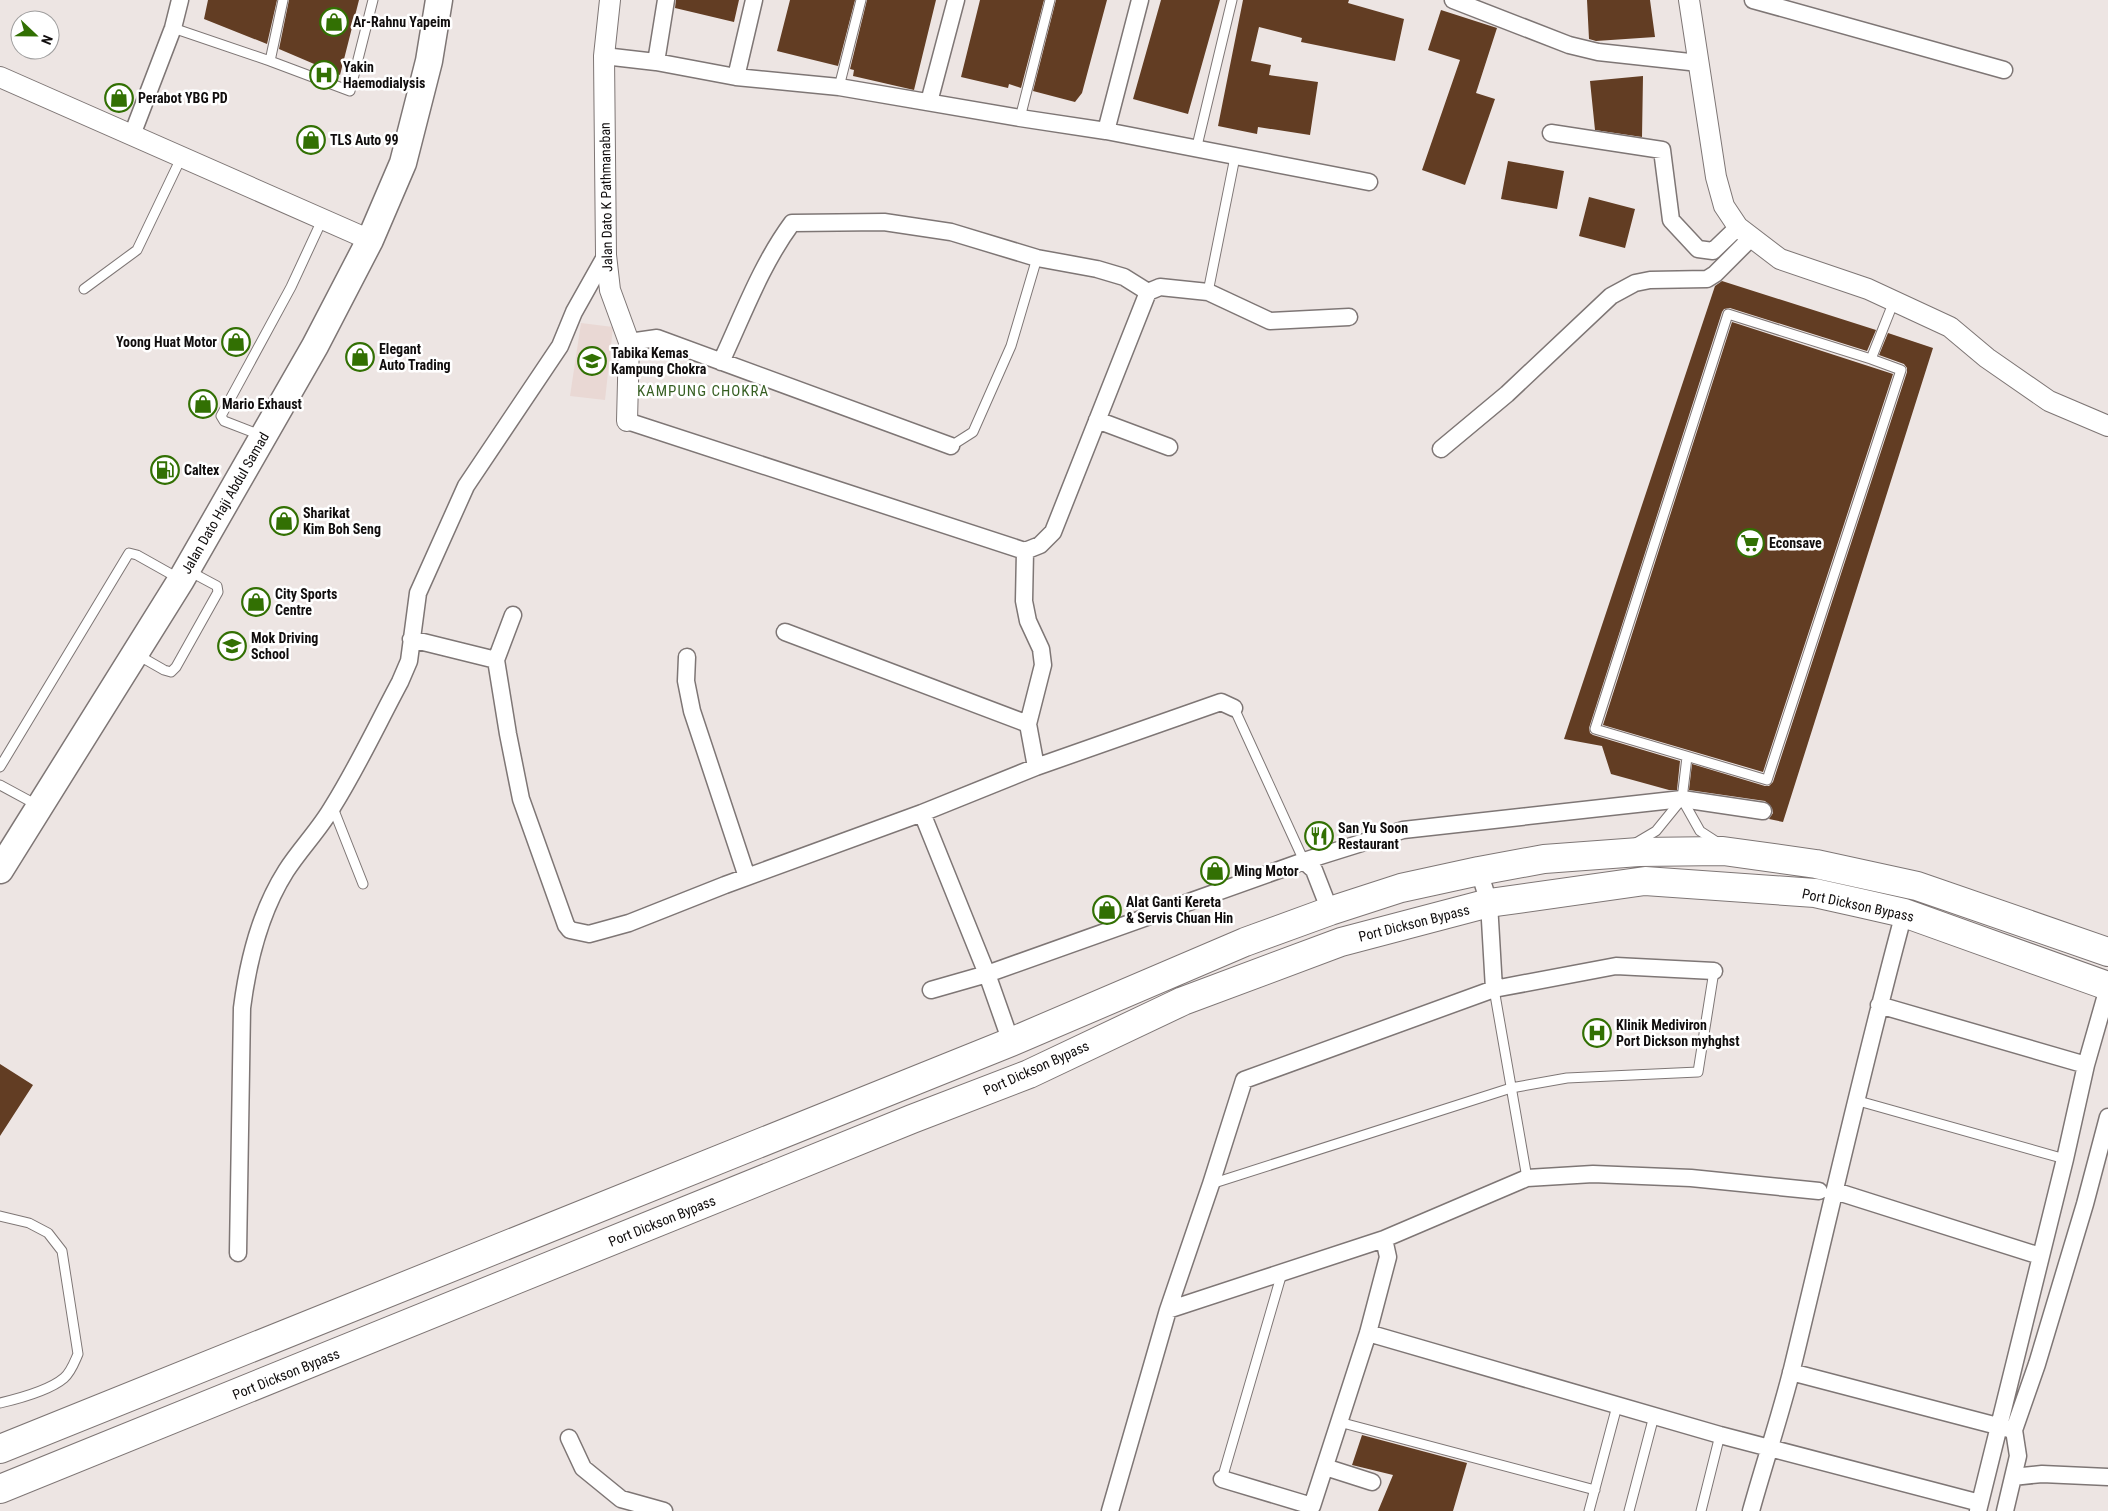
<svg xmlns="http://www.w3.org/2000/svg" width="2108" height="1511" font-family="'Roboto Condensed',sans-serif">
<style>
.built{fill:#e9d8d4}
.building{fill:#623d23}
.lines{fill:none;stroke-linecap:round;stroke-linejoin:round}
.service-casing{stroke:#7e7675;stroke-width:11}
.minor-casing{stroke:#7e7675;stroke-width:19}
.tertiary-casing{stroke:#7e7675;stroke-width:22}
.primary-casing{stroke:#7e7675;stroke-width:29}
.trunk-casing{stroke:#7e7675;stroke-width:30}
.service{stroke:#fff;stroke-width:9}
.minor{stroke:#fff;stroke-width:16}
.tertiary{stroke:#fff;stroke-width:20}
.primary{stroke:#fff;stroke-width:26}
.trunk{stroke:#fff;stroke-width:28}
.labels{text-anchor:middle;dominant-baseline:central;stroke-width:5;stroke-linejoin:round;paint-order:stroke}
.poi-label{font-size:14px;font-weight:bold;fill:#100d0d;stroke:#fff;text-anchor:start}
.street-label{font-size:14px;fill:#100d0d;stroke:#fff}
.neighbourhood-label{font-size:15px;letter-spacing:1px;fill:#375f23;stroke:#fff}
</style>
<rect width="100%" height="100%" fill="#ede5e3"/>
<path class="built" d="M581,323L613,327L605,400L570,396Z"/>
<path class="building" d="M208,0H277L267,44L204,19Z
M289,0H359L340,75L279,49Z
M676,0H739L734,22L675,8Z
M790,0H855L838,66L777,51Z
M867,0H936L914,90L853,76L854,70L850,69Z
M980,0H1044L1021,88L1009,84L1008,88L961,77Z
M1056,0H1107L1082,93L1075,102L1033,91Z
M1161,0H1220L1188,114L1133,99Z
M1243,0H1349L1348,3L1404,19L1395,61L1301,42L1302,38L1259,27L1251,61L1271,65L1269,75L1318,82L1310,135L1258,127L1257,134L1218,126Z
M1587,0H1650L1655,37L1596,41L1589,39Z
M1441,10L1497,28L1476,93L1495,99L1465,185L1422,170L1460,60L1428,50Z
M1643,76L1642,137L1595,130L1590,81Z
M1508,161L1564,171L1557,209L1501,199Z
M1589,197L1635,209L1625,248L1579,236Z
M1722,281L1876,330L1867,351L1730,308L1724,309L1722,312L1589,728L1590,733L1593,735L1680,761L1677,790H1669L1611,774L1602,746L1564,739L1715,286Z
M1732,322L1893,374L1763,772L1603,725Z
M1888,333L1933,348L1783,822L1769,819L1773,813L1772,808L1765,801L1689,790L1692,764L1765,786H1769L1773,782L1907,372V368L1904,364L1879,355Z
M0,1064L33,1085L0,1136Z
M1362,1435L1467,1463L1453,1511H1378L1393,1475L1352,1465Z"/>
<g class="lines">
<defs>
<path id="service" d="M173,28L270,61L350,91L373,0
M270,61L283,0
M839,87L861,0
M1020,118L1050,0
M1196,150L1232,0
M84,289L137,250L182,156
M1208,292L1235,157
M1871,359L1728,314L1595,729L1767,780L1901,370L1871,359L1894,301
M260,435L224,421L221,416L291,287L323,218
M951,446L973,432L1011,346L1037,258
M136,654L164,670L171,672L176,667L218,592L217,586L189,571
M1234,708L1304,861
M0,767L129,553L137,555L178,578
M0,785L37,805
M1682,799L1700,831L1717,842
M333,808L363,884
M1634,844L1656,831L1682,799L1687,757
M1494,989L1527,1178
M1855,1100L2065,1159
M1211,1184L1511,1088L1567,1078L1698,1072L1714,971
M0,1216L29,1223L48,1233L62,1251L78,1354C74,1363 71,1372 64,1378C50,1390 17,1399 0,1403
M1339,1422L1595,1490
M1222,1479L1282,1273
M1589,1511L1617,1406
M1629,1511L1654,1416
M1701,1511L1720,1435"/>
<path id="minor" d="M1453,0L1569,45L1598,52L1699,63
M1753,0L2004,70
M604,56L656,62L736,77L839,87L1020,118L1106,131L1369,182
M656,62L666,0
M736,77L754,0
M929,102L956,0
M1106,131L1140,0
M1551,133L1662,150L1671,220L1698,249L1713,251L1738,227
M132,135L173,28L180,0
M629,342L657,338L951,446
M721,362C743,315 761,265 792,223L884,222L951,232L1037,258L1097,269L1124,277L1148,292L1160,287L1208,292L1270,321L1349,317
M1097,420L1169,447
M627,421L1025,551L1040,545L1053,532L1148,292
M1441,449L1507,394L1611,296L1635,283L1650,280L1707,279L1715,274L1751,238
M1025,551L1024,601L1028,621L1041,649L1043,665L1028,724L1036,767
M513,615L496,660L508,734L521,799L566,925L570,930L589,934L629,923L725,885L922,813L1036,767L1221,702L1234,708
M785,632L1028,724
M411,639L496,660
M687,657L686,681L692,711L747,877
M922,813L987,974L1011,1042
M1304,861L1314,870L1330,911
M1479,871L1489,903L1494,989
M931,990L987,974L1304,861L1403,830L1682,799L1763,811
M1879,1005L2086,1065
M1835,1191L2040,1256
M238,1253L242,1008C248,961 260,912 286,871C300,849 320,829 333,806C358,766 378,723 400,682L409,661L418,593L466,486L560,346L574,312L606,255
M1168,1310L1211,1184L1244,1080L1494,989L1616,966L1714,971
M1368,1333L1720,1435L1980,1503
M1791,1372L2009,1429
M569,1438L583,1468L621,1499L664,1511
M1325,1467L1372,1482
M2013,1477L2042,1474L2108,1477
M1222,1479L1312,1506L1368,1333L1388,1257L1384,1239
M1110,1511L1168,1310L1384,1239L1527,1178L1593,1174L1691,1178L1819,1191
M1751,1511C1764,1464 1780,1417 1792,1369C1829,1217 1863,1064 1904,913
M1978,1511L2065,1159L2086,1065L2108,988
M2005,1511L2018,1456L2014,1430L2037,1364L2085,1204L2108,1117"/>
<path id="tertiary" d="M610,0L604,56L606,255L610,290L629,342L627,421
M1689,0L1716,177L1724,206L1738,227L1780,259L1868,289L1950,327L1987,358L2049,401L2108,426
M0,77L370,240"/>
<path id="primary" d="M0,870L181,580L315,346L370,240L403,163L429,61L439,0"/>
<path id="trunk" d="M0,1449L1011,1042L1245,942L1330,911L1401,888L1479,871L1544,859L1639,852L1723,851L1816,864L1917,886L2108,952
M0,1489L912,1119L1029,1074L1183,1001L1341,942L1489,903L1645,881L1815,893L1860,903L1904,913L2108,986"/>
</defs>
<use href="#service" class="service-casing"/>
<use href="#minor" class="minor-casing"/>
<use href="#tertiary" class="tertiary-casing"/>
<use href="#primary" class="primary-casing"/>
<use href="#trunk" class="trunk-casing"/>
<use href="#service" class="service"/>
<use href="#minor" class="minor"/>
<use href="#tertiary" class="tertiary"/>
<use href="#primary" class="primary"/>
<use href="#trunk" class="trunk"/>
</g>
<defs>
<symbol id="shop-ring" viewBox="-11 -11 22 22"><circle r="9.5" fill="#fff" stroke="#327003" stroke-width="1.5"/><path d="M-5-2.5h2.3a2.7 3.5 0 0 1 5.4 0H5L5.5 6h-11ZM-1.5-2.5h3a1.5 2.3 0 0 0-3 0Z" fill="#327003"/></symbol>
<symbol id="hospital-ring" viewBox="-11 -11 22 22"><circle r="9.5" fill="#fff" stroke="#327003" stroke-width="1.5"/><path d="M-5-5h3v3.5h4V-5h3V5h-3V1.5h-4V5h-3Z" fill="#327003"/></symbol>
<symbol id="school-ring" viewBox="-11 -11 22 22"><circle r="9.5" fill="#fff" stroke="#327003" stroke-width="1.5"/><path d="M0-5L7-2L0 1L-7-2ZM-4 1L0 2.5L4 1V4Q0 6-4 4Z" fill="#327003"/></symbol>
<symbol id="fuel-ring" viewBox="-11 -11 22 22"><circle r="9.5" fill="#fff" stroke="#327003" stroke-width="1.5"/><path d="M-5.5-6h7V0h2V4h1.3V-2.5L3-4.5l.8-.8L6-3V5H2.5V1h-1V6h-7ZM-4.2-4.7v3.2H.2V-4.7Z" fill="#327003"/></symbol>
<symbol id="supermarket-ring" viewBox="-11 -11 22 22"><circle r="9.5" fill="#fff" stroke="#327003" stroke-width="1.5"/><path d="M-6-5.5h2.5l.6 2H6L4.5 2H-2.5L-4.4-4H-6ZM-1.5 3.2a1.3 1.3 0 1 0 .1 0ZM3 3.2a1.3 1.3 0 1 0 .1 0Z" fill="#327003"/></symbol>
<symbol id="restaurant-ring" viewBox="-11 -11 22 22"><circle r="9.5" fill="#fff" stroke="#327003" stroke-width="1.5"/><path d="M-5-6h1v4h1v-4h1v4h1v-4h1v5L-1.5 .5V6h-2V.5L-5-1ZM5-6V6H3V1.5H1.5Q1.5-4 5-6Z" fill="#327003"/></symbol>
</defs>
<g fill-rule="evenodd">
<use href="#shop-ring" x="318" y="6" width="32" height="32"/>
<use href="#hospital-ring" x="308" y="59" width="32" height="32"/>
<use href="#shop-ring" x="103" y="82" width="32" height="32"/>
<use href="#shop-ring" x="295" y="124" width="32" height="32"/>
<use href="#shop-ring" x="220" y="326" width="32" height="32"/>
<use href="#shop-ring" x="344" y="341" width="32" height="32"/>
<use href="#school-ring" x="576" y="345" width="32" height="32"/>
<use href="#shop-ring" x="187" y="388" width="32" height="32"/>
<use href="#fuel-ring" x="149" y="454" width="32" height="32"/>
<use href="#shop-ring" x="268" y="505" width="32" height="32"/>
<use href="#supermarket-ring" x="1734" y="527" width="32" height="32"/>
<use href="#shop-ring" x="240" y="586" width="32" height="32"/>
<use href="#school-ring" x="216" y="630" width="32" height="32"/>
<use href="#restaurant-ring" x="1303" y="820" width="32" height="32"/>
<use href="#shop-ring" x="1199" y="855" width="32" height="32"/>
<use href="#shop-ring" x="1091" y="894" width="32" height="32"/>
<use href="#hospital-ring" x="1581" y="1017" width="32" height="32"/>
</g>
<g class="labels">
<g class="poi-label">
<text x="353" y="22">Ar-Rahnu Yapeim</text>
<text x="343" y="67">Yakin<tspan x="343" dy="16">Haemodialysis</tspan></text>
<text x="138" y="98">Perabot YBG PD</text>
<text x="330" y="140">TLS Auto 99</text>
<text x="217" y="342" text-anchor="end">Yoong Huat Motor</text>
<text x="379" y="349">Elegant<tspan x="379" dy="16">Auto Trading</tspan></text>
<text x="611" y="353">Tabika Kemas<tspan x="611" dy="16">Kampung Chokra</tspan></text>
<text x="222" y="404">Mario Exhaust</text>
<text x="184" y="470">Caltex</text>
<text x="303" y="513">Sharikat<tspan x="303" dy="16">Kim Boh Seng</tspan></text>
<text x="1769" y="543">Econsave</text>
<text x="275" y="594">City Sports<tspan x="275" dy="16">Centre</tspan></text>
<text x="251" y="638">Mok Driving<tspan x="251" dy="16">School</tspan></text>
<text x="1338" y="828">San Yu Soon<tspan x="1338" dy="16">Restaurant</tspan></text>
<text x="1234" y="871">Ming Motor</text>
<text x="1126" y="902">Alat Ganti Kereta<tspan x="1126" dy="16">&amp; Servis Chuan Hin</tspan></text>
<text x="1616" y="1025">Klinik Mediviron<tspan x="1616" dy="16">Port Dickson myhghst</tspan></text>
</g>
<g class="street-label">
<text transform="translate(606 197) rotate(-91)">Jalan Dato K Pathmanaban</text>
<text transform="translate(225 503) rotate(-60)">Jalan Dato Haji Abdul Samad</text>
<text transform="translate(1858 905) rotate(12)">Port Dickson Bypass</text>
<text transform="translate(1414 923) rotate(-14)">Port Dickson Bypass</text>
<text transform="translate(1036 1068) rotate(-24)">Port Dickson Bypass</text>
<text transform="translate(662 1221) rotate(-22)">Port Dickson Bypass</text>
<text transform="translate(286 1374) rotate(-22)">Port Dickson Bypass</text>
</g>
<g class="neighbourhood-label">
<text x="703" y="391">KAMPUNG CHOKRA</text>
</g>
</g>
<g transform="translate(35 35) rotate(112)"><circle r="24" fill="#ffffff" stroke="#9f9e9e"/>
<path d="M0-4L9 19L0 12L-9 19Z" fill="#327003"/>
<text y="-8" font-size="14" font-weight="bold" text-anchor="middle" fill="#100d0d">N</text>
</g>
</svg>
